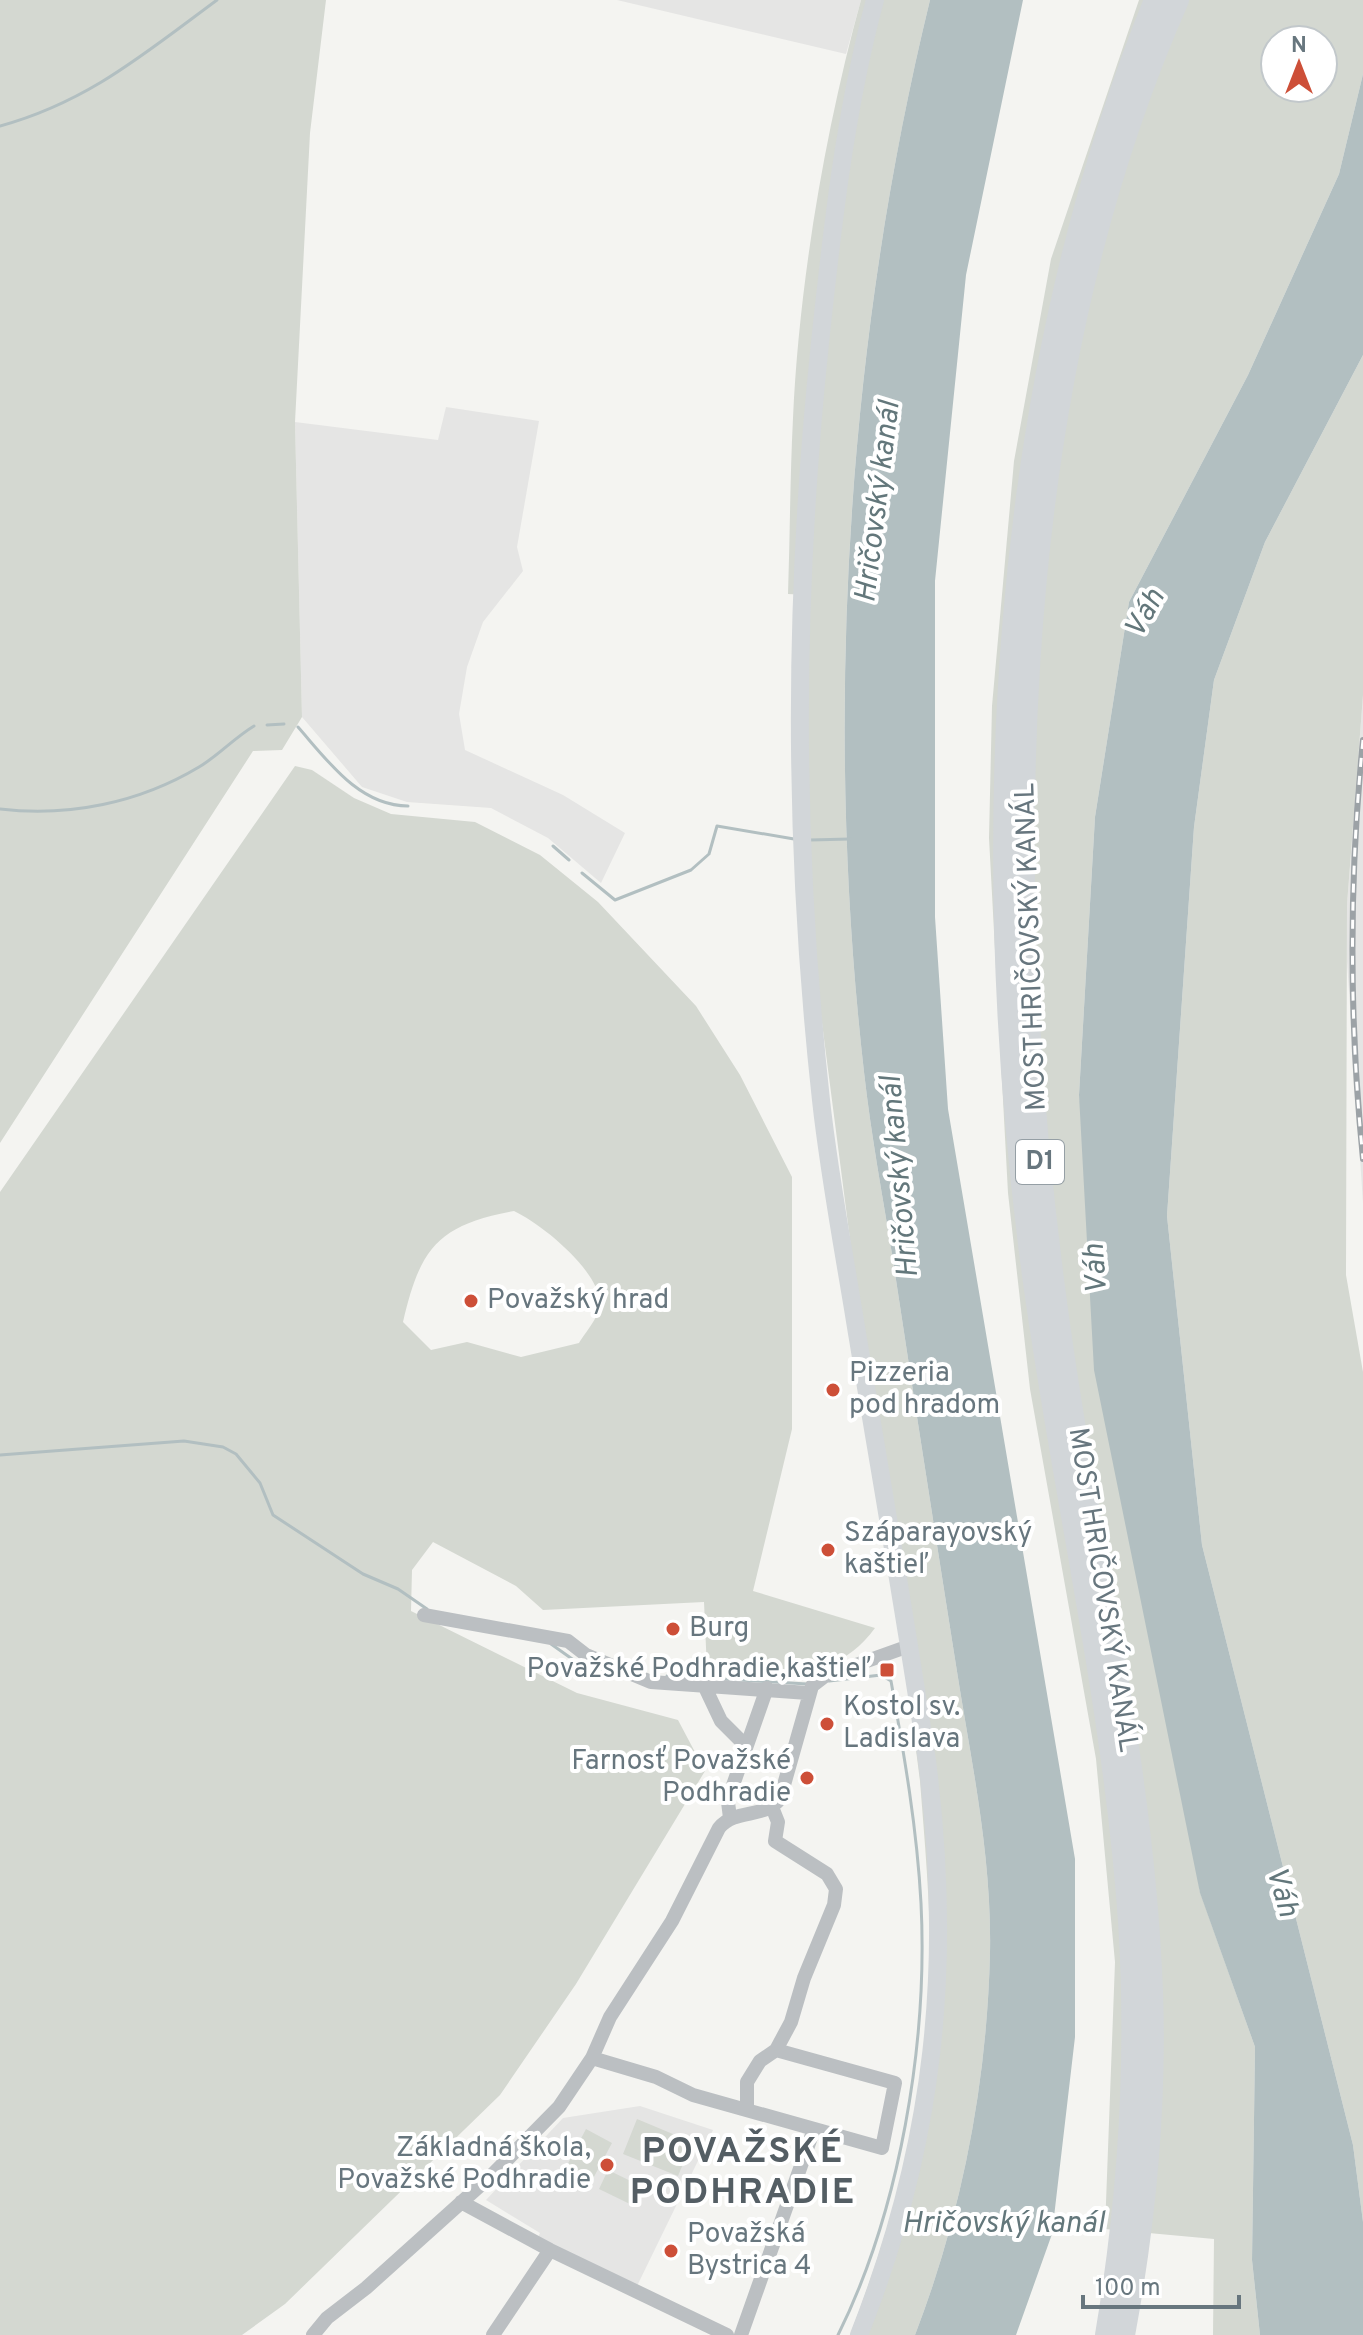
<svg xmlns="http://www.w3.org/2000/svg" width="1363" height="2335" font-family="Overpass,sans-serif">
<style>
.built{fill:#e5e5e4}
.green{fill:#d4d8d1;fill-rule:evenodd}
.water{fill:#b2bfc1}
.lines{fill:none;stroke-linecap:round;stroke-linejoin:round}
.stream{stroke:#b2bfc1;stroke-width:3}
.minor{stroke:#bbbfc2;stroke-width:14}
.major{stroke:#d2d6d9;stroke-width:18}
.highway{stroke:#d2d6d9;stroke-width:22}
.rail-casing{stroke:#9ca2a6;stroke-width:6}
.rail{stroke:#fff;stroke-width:3;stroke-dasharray:9;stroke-linecap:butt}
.poi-dot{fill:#cd4f38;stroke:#fff;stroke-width:3}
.labels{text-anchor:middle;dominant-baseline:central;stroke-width:8;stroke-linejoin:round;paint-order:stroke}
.shield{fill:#fff;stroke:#959fa5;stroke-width:2}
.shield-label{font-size:26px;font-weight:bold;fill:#67767e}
.street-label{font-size:28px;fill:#67767e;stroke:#fff}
.poi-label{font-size:28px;fill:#67767e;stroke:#fff;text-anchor:start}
.water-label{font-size:30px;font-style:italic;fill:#63777b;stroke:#fff}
.district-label{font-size:36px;font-weight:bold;letter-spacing:2px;fill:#545e64;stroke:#fff}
</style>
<rect width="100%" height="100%" fill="#f4f4f1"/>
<path class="built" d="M617,0H861L846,54Z
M446,407L539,421L517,547L523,571L483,622L467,667L459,714L465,750L563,795L625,833L601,883L548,838L491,808L407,802L362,787L302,717L295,422L438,440Z
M1363,695V1203L1347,961V905Z
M640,2106L713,2130L637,2286L538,2237L540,2233L486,2200L563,2118Z"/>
<path class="green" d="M0,0H326L310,133L295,422L302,717L282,750L253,751L0,1143Z
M861,0H930C846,344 824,720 864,1072C871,1135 883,1198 893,1260C913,1393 934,1526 955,1659C970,1756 992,1853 990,1953C987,2083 962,2213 915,2335H850C885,2244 913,2151 925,2054C936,1964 927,1871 920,1781L818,992L806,816L808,595L788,594C790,536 790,477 793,418C799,284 825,130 861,0Z
M1139,0H1363V74L1339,174L1248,375L1129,602L1095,817L1079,1095L1200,1892L1255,2047L1252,2260L1260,2335H1213L1214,2239L1105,2229L1115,1962L1096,1759L1030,1389L1008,1193L989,838L992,706L1014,461L1051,259ZM1275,40H1323V88H1275Z
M1363,355V695L1347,905L1346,1275L1363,1372V2222L1353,2145L1202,1545L1167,1216L1194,827L1214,680L1265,542Z
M295,766L312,770L354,798L391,814L475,822L540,855L598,902L696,1006L740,1075L792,1177V1429L753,1591L875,1628C832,1687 770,1673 707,1670L704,1602L543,1610L516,1586L433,1542L412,1570L411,1611L577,1693L678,1720L705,1771L576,1984L500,2095L285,2304L242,2335H0V1192ZM514,1211C542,1224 601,1272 600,1305C599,1317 585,1333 579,1343L521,1357L467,1342L431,1350L403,1322C420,1248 438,1225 514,1211Z
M637,2119L692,2142L678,2176L623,2154Z
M586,2129L612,2143L588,2188L562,2175Z
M608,2170L643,2187L634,2206L599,2189Z"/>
<path class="water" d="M930,0H1023L966,275L935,581V917L948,1109L1075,1859V2037L1052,2234L1016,2335H915C962,2213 987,2083 990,1953C992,1853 970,1756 955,1659C934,1526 913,1393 893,1260C883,1198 871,1135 864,1072C824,721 846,344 930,0Z
M1363,74V355L1265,542L1214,680L1194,827L1167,1216L1202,1545L1353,2145L1363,2222V2335H1260L1252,2260L1255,2047L1200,1893L1094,1370L1079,1095L1095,817L1129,602L1248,375L1339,174Z"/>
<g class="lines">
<path class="stream" d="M0,126C88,102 145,53 217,0
M267,725L284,724
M298,727C327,760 359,806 408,806
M0,809C69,817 139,803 199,767C218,756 234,738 254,726
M810,840L850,839
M553,846L569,860
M582,873L615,900L691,870L709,854L717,826L794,839
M0,1455L184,1441L223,1447L236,1454L260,1483L273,1515L363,1574L398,1589L427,1609
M551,1644L575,1661L602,1669
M667,1676L700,1678
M707,1678L807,1684
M829,1681L881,1675L891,1681C904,1754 917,1828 921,1903C928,2043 900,2210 838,2335"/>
<path class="minor" d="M424,1615L568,1641L586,1655L651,1682L808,1693
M703,1683L721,1721L745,1745
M730,1818L728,1802L731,1791L767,1688
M592,2058L656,2077L693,2095L882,2148L895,2083L776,2050
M747,2109V2082L760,2061L776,2050L791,2022L804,1978L834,1905L836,1889L827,1874L775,1841L778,1822L772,1807
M461,2202L550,2250L727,2335
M313,2335L327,2318L366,2288L494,2173L559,2107L592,2058L610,2017L672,1921L719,1828C736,1808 764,1819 780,1799L812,1686L825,1676L909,1646
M493,2335L550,2250
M741,2335L814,2129"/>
<path class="major" d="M859,2335C935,2143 953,1965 927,1761C905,1614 879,1467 855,1321C843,1247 829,1174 821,1100C793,844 793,600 820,343C832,229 845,111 875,0"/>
<path class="highway" d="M1106,2335C1129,2198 1138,2060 1129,1921C1114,1704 1062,1490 1033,1275C977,855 995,396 1155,0
M1124,2335C1145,2222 1156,2107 1152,1992C1144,1774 1093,1561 1062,1345C999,914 999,405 1178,0"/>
<defs>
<path id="rail" d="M1363,740C1349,879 1349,1020 1363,1159"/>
</defs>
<use href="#rail" class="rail-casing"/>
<use href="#rail" class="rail"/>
</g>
<g class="poi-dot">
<circle cx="471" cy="1301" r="8"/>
<circle cx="833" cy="1390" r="8"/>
<circle cx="828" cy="1550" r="8"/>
<circle cx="673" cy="1629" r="8"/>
<rect x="879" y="1662" width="16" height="16" rx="4"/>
<circle cx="827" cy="1724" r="8"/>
<circle cx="807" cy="1778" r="8"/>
<circle cx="607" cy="2165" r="8"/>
<circle cx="671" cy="2251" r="8"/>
</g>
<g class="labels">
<rect class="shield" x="1016" y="1140" width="48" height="44" rx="6"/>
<g class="shield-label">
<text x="1040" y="1162">D1</text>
</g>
<g class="street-label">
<text transform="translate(1032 947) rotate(-92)">MOST HRIČOVSKÝ KANÁL</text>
<text transform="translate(1102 1590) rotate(81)">MOST HRIČOVSKÝ KANÁL</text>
</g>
<g class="poi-label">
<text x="487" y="1301">Považský hrad</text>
<text x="849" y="1374">Pizzeria<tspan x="849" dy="32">pod hradom</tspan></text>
<text x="844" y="1534">Száparayovský<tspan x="844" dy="32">kaštieľ</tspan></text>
<text x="689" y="1629">Burg</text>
<text x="871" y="1670" text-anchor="end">Považské Podhradie,kaštieľ</text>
<text x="843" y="1708">Kostol sv.<tspan x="843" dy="32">Ladislava</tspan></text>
<text x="791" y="1762" text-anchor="end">Farnosť Považské<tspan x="791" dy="32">Podhradie</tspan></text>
<text x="591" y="2149" text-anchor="end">Základná škola,<tspan x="591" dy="32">Považské Podhradie</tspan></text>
<text x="687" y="2235">Považská<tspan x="687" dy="32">Bystrica 4</tspan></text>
</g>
<g class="water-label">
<text transform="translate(879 502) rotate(-83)">Hričovský kanál</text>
<text transform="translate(1146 614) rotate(-61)">Váh</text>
<text transform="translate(901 1177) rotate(-95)">Hričovský kanál</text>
<text transform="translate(1097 1269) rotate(-94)">Váh</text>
<text transform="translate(1281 1892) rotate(74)">Váh</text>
<text x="1003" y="2224">Hričovský kanál</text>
</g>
<g class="district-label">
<text x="743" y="2153">POVAŽSKÉ<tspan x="743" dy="41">PODHRADIE</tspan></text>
</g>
</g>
<g transform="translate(1299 64)"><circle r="38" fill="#ffffff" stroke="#c2c8cb" stroke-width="2"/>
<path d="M0-6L14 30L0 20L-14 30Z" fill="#cd4f38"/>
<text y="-12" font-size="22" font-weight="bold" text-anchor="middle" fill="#67767e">N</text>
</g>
<path d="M1083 2295v12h156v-12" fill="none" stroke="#67767e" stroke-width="4"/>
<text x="1095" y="2295" font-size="24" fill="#67767e" stroke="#ffffff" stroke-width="6" paint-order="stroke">100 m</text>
</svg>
